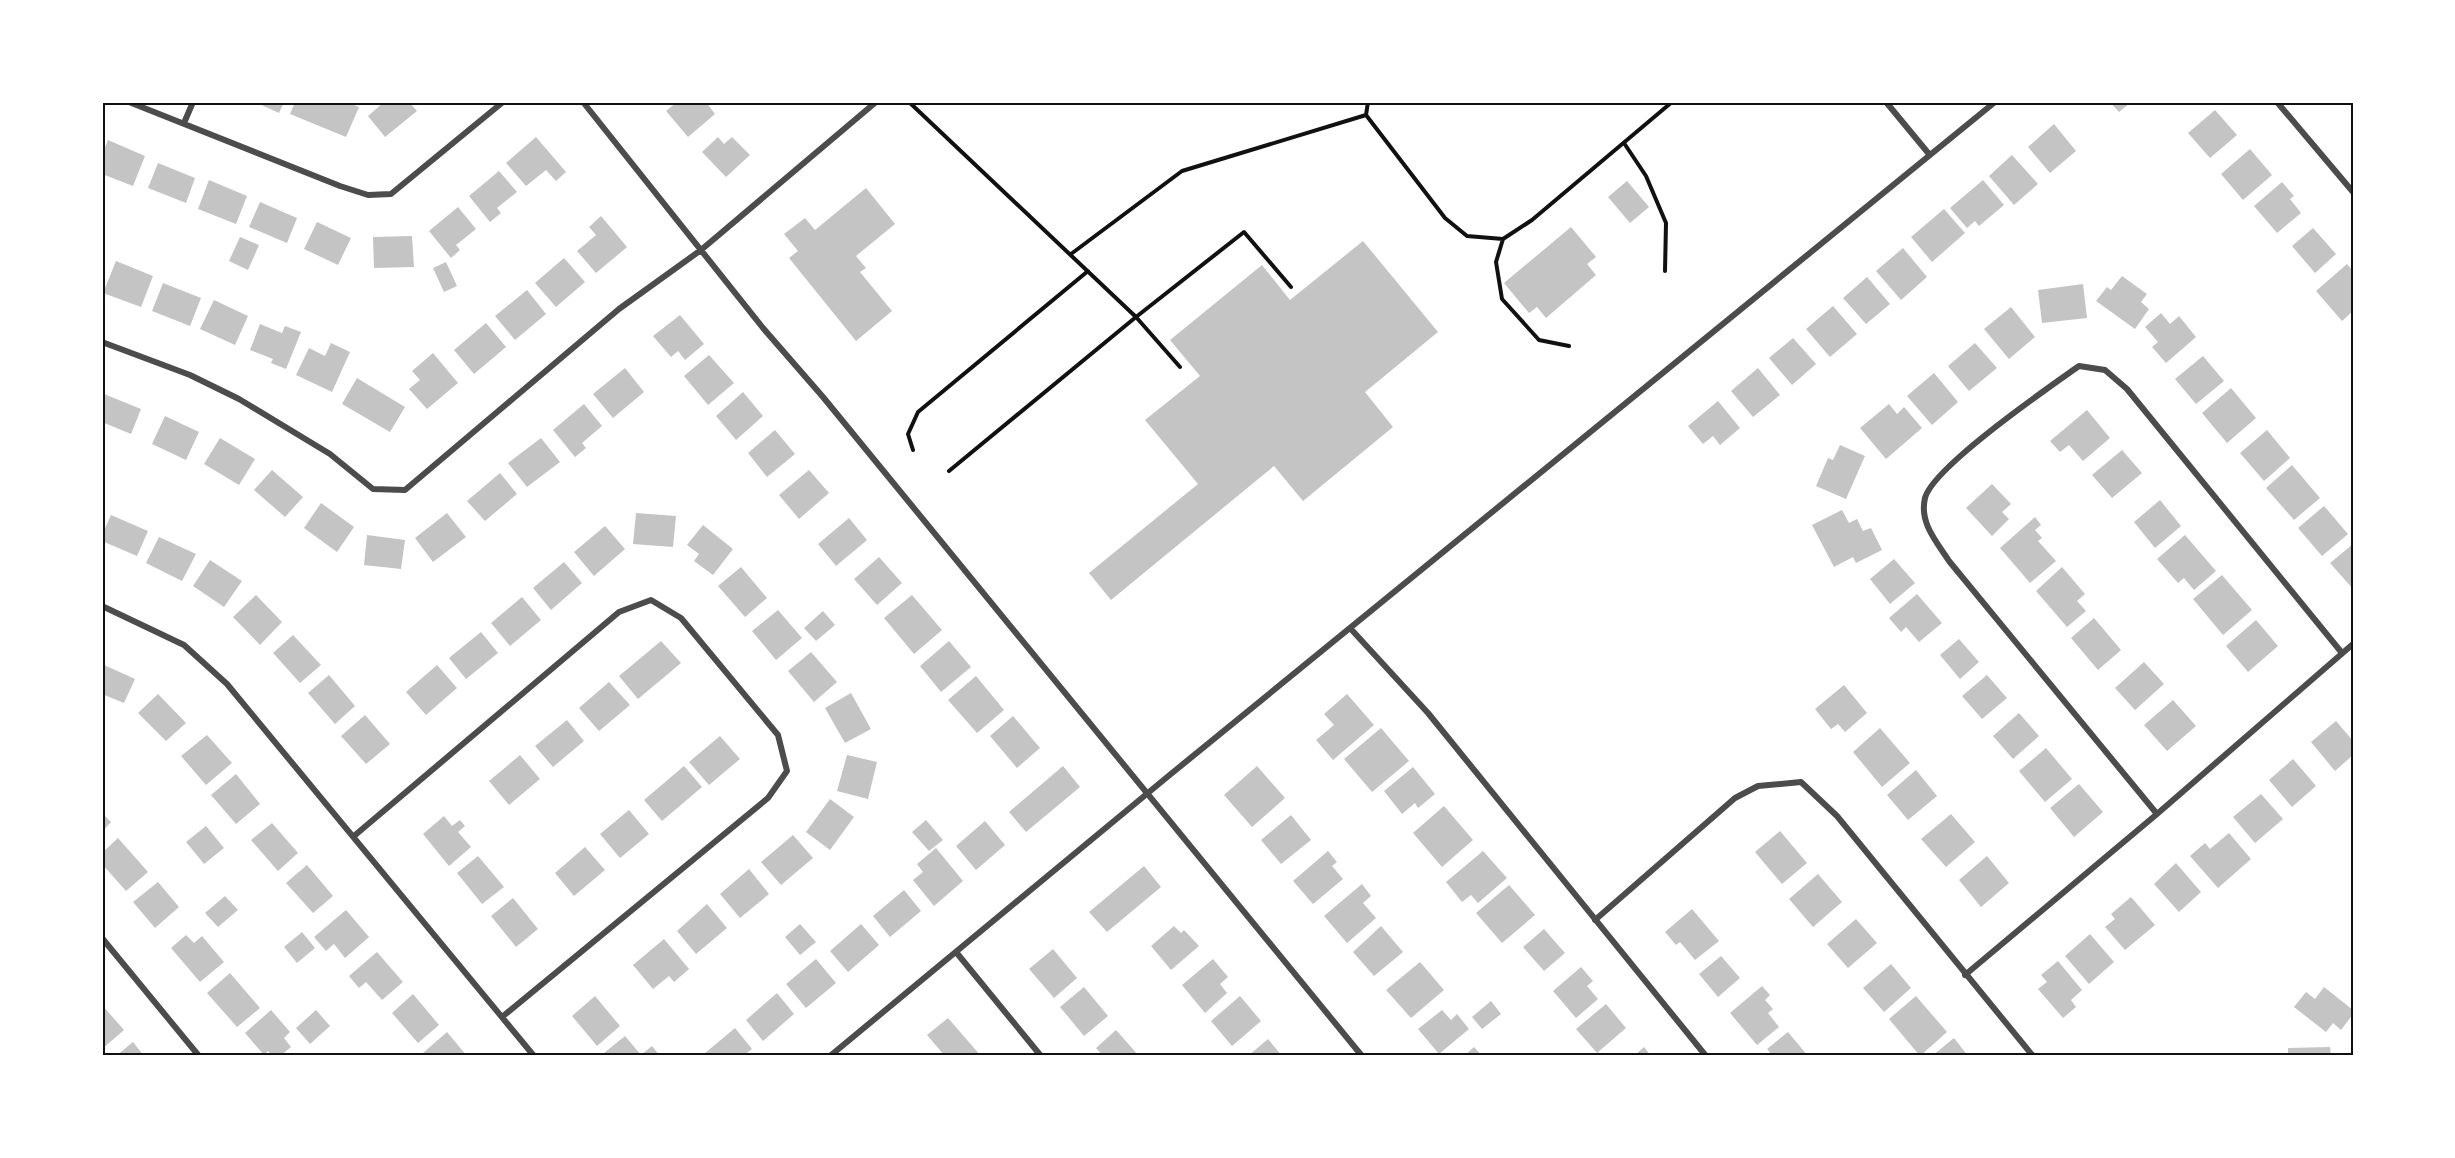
<svg xmlns="http://www.w3.org/2000/svg" width="2455" height="1158" font-family="Jost,sans-serif">
<style>
.building{fill:#c4c4c4}
.lines{fill:none;stroke-linecap:round;stroke-linejoin:round}
.path{stroke:#111;stroke-width:4}
.minor{stroke:#4c4c4c;stroke-width:6}
.neatline{fill:none;stroke:#111;stroke-width:2}
</style>
<rect width="100%" height="100%" fill="#fff"/>
<path class="building" d="M255,102H284L279,113Z
M295,102H347L359,107L346,137L290,114Z
M384,102H409L417,111L385,137L368,116Z
M677,102H706L715,114L688,137L666,111Z
M2110,102H2131L2119,112Z
M2215,110L2237,135L2210,158L2188,133Z
M2054,124L2076,151L2050,173L2028,147Z
M536,137L566,172L556,181L546,170L526,186L506,163Z
M718,137L724,144L732,137L750,155L726,177L702,152Z
M108,140L145,156L133,186L102,174V155Z
M2250,149L2272,175L2243,200L2221,174Z
M2012,155L2038,184L2014,205L1989,176Z
M158,163L195,178L186,203L148,188Z
M499,171L517,192L497,208L501,213L490,222L469,196Z
M209,180L247,196L236,224L198,209Z
M1983,180L2004,205L1979,226L1975,221L1967,228L1950,208Z
M1627,181L1649,207L1630,223L1608,197Z
M2282,182L2294,196L2290,199L2301,213L2277,233L2254,206Z
M866,188L895,224L856,256L866,268L860,272L892,311L856,341L789,258L798,251L784,234L805,218L815,230Z
M260,202L297,218L287,243L249,227Z
M458,207L476,229L456,245L460,250L451,258L429,231Z
M1944,209L1965,233L1932,262L1911,237Z
M601,216L627,247L596,273L577,251L596,235L589,227Z
M317,222L351,238L338,265L304,249Z
M1571,227L1596,257L1587,264L1596,275L1546,318L1537,307L1529,313L1504,283Z
M2313,228L2336,254L2315,273L2292,246Z
M412,236L414,267L374,268L373,237Z
M240,237L259,245L248,270L229,261Z
M1363,241L1438,332L1365,392L1393,427L1303,501L1274,466L1111,600L1089,573L1198,484L1145,420L1200,376L1170,340L1262,265L1290,300Z
M1903,248L1927,277L1901,300L1876,271Z
M564,258L585,282L556,307L535,283Z
M116,261L153,276L141,307L103,293Z
M446,262L457,286L444,292L433,268Z
M2347,264L2353,271V311L2342,321L2316,291Z
M2122,276L2147,294L2141,302L2149,309L2135,329L2096,301L2107,287L2111,290Z
M1867,277L1890,304L1866,324L1843,298Z
M163,283L201,298L190,326L152,311Z
M2083,284L2087,318L2042,323L2038,290Z
M527,290L546,314L515,340L495,316Z
M214,300L248,316L235,345L200,329Z
M1833,306L1857,334L1830,357L1806,329Z
M2011,307L2035,337L2009,359L1984,329Z
M2161,313L2170,324L2179,316L2196,337L2166,363L2152,347L2158,342L2145,327Z
M680,315L704,344L685,360L678,351L671,357L653,336Z
M486,323L506,347L474,374L454,350Z
M260,324L282,333L285,326L301,332L286,369L271,363L273,359L250,350Z
M1793,338L1816,364L1792,385L1769,358Z
M331,343L350,352L332,392L296,375L309,348L325,356Z
M1975,343L1997,368L1969,391L1948,366Z
M433,353L458,383L427,409L409,389L420,380L412,371Z
M709,355L734,383L708,405L684,376Z
M2203,356L2224,381L2196,404L2175,379Z
M625,368L644,392L613,418L593,394Z
M1758,368L1780,395L1753,417L1731,391Z
M1934,373L1958,402L1932,425L1907,396Z
M357,378L405,407L390,432L342,404Z
M2231,388L2256,418L2227,443L2202,413Z
M743,392L763,416L736,440L716,416Z
M104,394L141,409L131,434L102,422V400Z
M1718,401L1740,428L1720,445L1713,436L1703,444L1688,426Z
M584,404L602,426L582,443L586,448L575,457L553,430Z
M1889,404L1897,414L1904,407L1922,428L1886,459L1860,428Z
M2087,410L2110,438L2083,461L2069,445L2060,452L2050,441Z
M165,416L199,432L186,460L152,444Z
M775,430L795,454L767,477L748,453Z
M2267,430L2290,458L2264,481L2240,453Z
M220,438L255,459L239,485L204,464Z
M541,438L560,462L527,487L508,463Z
M1840,445L1865,456L1846,499L1816,486L1828,458L1833,460Z
M2122,450L2142,473L2112,498L2092,475Z
M2292,465L2320,498L2294,520L2266,488Z
M272,470L303,497L285,517L254,490Z
M809,470L829,493L799,519L779,495Z
M500,473L517,494L485,521L467,501Z
M1992,484L2011,504L2002,512L2009,519L1992,536L1966,508Z
M2160,500L2181,526L2155,548L2134,522Z
M321,503L354,527L337,552L304,528Z
M2324,506L2348,534L2322,556L2298,528Z
M1842,510L1849,523L1857,519L1863,531L1871,528L1882,550L1856,563L1853,557L1834,567L1812,525Z
M447,513L466,537L433,562L415,538Z
M636,513L676,516L673,547L633,544Z
M111,515L148,531L137,556L102,541V535Z
M2035,517L2041,525L2035,530L2042,538L2038,541L2056,561L2030,583L2000,548Z
M849,518L867,540L836,566L818,544Z
M703,525L733,549L713,575L694,561L699,554L687,545Z
M605,526L625,549L594,576L574,552Z
M367,535L405,540L401,569L364,565Z
M2185,535L2216,571L2194,590L2184,578L2178,583L2157,559Z
M159,537L196,554L182,581L146,563Z
M2353,544V589L2330,563Z
M879,557L902,583L877,605L854,579Z
M1894,559L1915,583L1890,604L1870,579Z
M210,560L242,581L224,607L193,586Z
M564,562L582,583L551,610L533,588Z
M741,567L767,598L745,617L718,586Z
M2062,567L2085,594L2077,601L2086,611L2067,627L2036,591Z
M2222,575L2252,610L2223,635L2193,599Z
M1917,594L1942,623L1919,642L1906,627L1901,632L1889,618Z
M256,595L282,622L260,645L233,617Z
M912,595L942,630L914,654L884,618Z
M522,597L541,620L510,646L491,623Z
M778,610L802,638L776,660L752,631Z
M823,611L835,625L816,641L804,628Z
M2094,618L2121,650L2098,670L2071,638Z
M2256,620L2278,646L2248,672L2226,646Z
M481,632L498,653L466,679L449,658Z
M293,635L321,665L300,683L273,653Z
M1959,639L1979,662L1960,679L1940,655Z
M661,641L681,663L638,699L619,676Z
M949,641L971,667L941,692L920,666Z
M811,652L837,682L814,702L788,671Z
M2144,662L2164,684L2135,710L2115,688Z
M102,664L135,679L124,703L102,694Z
M437,665L457,688L426,715L406,692Z
M329,675L355,706L335,724L308,693Z
M1987,675L2007,698L1982,719L1962,696Z
M976,676L1004,710L977,733L948,700Z
M609,682L630,705L599,731L579,708Z
M1844,685L1867,713L1845,732L1838,724L1831,729L1815,709Z
M851,693L871,729L845,743L825,708Z
M158,694L186,723L166,741L138,713Z
M1347,694L1374,725L1333,760L1316,740L1334,725L1324,714Z
M2173,700L2196,726L2167,751L2144,725Z
M2019,713L2039,736L2013,759L1993,736Z
M365,715L390,744L366,764L341,736Z
M1013,716L1040,748L1017,768L990,736Z
M567,720L584,741L553,767L535,746Z
M2336,721L2353,741V755L2335,771L2311,742Z
M1381,728L1409,761L1372,792L1344,759Z
M1880,728L1910,763L1882,787L1853,752Z
M207,735L232,763L206,785L181,756Z
M720,736L740,759L709,785L689,762Z
M2046,748L2072,779L2045,802L2019,771Z
M520,755L540,779L509,805L489,781Z
M847,755L877,762L868,799L837,791Z
M2293,759L2316,786L2292,807L2269,780Z
M684,766L702,787L662,821L644,800Z
M1063,766L1080,787L1026,832L1009,812Z
M1257,766L1285,798L1252,827L1224,795Z
M1413,767L1435,794L1418,808L1415,803L1402,814L1384,791Z
M1916,770L1937,796L1908,820L1887,795Z
M236,774L260,804L236,824L211,795Z
M2079,784L2103,812L2074,837L2050,808Z
M2261,794L2283,819L2255,843L2233,817Z
M830,799L854,817L830,850L806,832Z
M1444,806L1473,840L1442,867L1413,833Z
M629,810L649,834L620,858L600,834Z
M102,813L111,822L102,832Z
M1951,814L1975,842L1946,867L1921,839Z
M1291,815L1311,840L1281,864L1261,840Z
M444,816L452,826L460,820L465,826L458,832L471,847L449,866L423,834Z
M926,820L943,840L929,851L912,832Z
M985,821L1005,845L976,870L956,846Z
M272,823L298,853L278,871L251,840Z
M206,826L224,848L204,864L186,842Z
M1780,831L1807,863L1782,884L1755,852Z
M2229,833L2251,859L2218,888L2190,856L2205,843L2210,849Z
M793,835L813,858L781,885L761,862Z
M118,838L148,872L126,891L102,864V853Z
M585,847L605,870L574,896L555,873Z
M936,848L963,881L934,906L913,880L923,872L917,864Z
M1328,851L1337,862L1332,866L1343,879L1313,904L1293,881Z
M1483,851L1507,878L1478,903L1471,895L1462,902L1446,882Z
M478,856L504,887L482,904L457,873Z
M1987,856L2009,883L1981,907L1959,880Z
M2176,863L2201,892L2179,912L2154,884Z
M307,865L333,896L313,913L286,883Z
M1144,866L1161,887L1107,932L1089,912Z
M749,869L769,894L740,918L720,894Z
M1818,874L1842,902L1813,927L1789,899Z
M158,882L179,907L155,928L133,902Z
M1362,884L1371,896L1363,903L1376,918L1347,943L1324,916Z
M1509,885L1535,915L1502,943L1476,913Z
M904,890L921,911L890,937L873,916Z
M225,896L238,910L218,927L205,913Z
M2131,897L2155,925L2125,950L2105,927L2115,919L2111,914Z
M513,898L538,929L516,947L491,916Z
M707,904L727,928L696,954L677,931Z
M1692,909L1719,941L1695,960L1680,942L1676,945L1665,932Z
M346,910L369,937L345,958L334,944L326,951L314,937Z
M1856,919L1877,943L1848,968L1827,944Z
M800,924L816,942L800,955L785,937Z
M861,924L879,945L848,972L830,951Z
M1174,926L1181,933L1184,930L1199,946L1171,970L1151,946Z
M1381,926L1403,952L1374,976L1353,952Z
M1544,929L1565,953L1544,971L1523,947Z
M302,932L315,948L297,963L284,947Z
M2090,934L2114,962L2089,984L2065,956Z
M186,935L194,943L202,936L224,962L200,982L171,948Z
M664,939L689,969L674,982L669,976L653,989L633,965Z
M1053,949L1077,978L1054,998L1029,969Z
M377,952L403,982L382,1000L366,982L359,988L349,976Z
M1721,956L1740,978L1718,997L1699,974Z
M816,959L836,983L806,1008L786,984Z
M1213,959L1228,977L1220,984L1227,993L1205,1013L1182,985Z
M2058,961L2082,990L2071,1000L2076,1007L2063,1018L2038,989L2047,982L2041,975Z
M1420,962L1444,990L1411,1018L1386,990Z
M1891,964L1911,988L1884,1012L1863,988Z
M1581,967L1593,981L1587,986L1598,999L1576,1018L1553,991Z
M230,973L260,1008L237,1027L207,993Z
M1762,986L1770,995L1765,1000L1773,1009L1768,1013L1779,1027L1757,1045L1730,1013Z
M1084,987L1108,1016L1084,1036L1060,1007Z
M2324,987L2353,1010V1014L2341,1030L2333,1023L2326,1032L2294,1007L2306,992L2315,999Z
M777,993L794,1014L763,1041L746,1020Z
M413,994L439,1025L418,1043L392,1013Z
M595,996L620,1026L597,1046L572,1016Z
M1240,996L1261,1021L1232,1046L1211,1021Z
M1916,996L1947,1032L1920,1056L1889,1019Z
M1491,1001L1501,1014L1482,1029L1472,1017Z
M1606,1004L1626,1028L1597,1053L1576,1029Z
M102,1005L124,1030L102,1049Z
M271,1010L290,1032L284,1038L291,1047L280,1056H272L268,1051L264,1055L245,1033Z
M316,1010L330,1026L310,1044L296,1028Z
M1442,1010L1451,1020L1457,1014L1469,1029L1439,1054L1418,1029Z
M948,1018L981,1056H945L927,1035Z
M735,1028L752,1049L743,1056H705L704,1054Z
M1116,1030L1139,1056H1103L1096,1048Z
M447,1032L467,1056H425L423,1053Z
M1788,1032L1808,1056H1773L1767,1049Z
M625,1036L641,1055L652,1046L660,1056H606L604,1053Z
M1954,1038L1968,1056H1932Z
M1268,1039L1282,1056H1248Z
M133,1042L144,1056H116Z
M1474,1047L1482,1056H1464Z
M1644,1047L1651,1056H1634Z
M2330,1047L2331,1056H2288V1048Z"/>
<g class="lines">
<path class="path" d="M909,102L1136,317L1180,367
M1368,102L1366,115L1445,218L1467,236L1503,239L1532,220L1672,102
M1624,143L1646,176L1666,223L1665,271
M1503,239L1496,262L1502,299L1539,340L1569,346
M1071,254L1182,171L1366,115
M913,450L908,434L918,412L1088,271
M949,471L1136,317L1244,232L1291,287"/>
<path class="minor" d="M129,102L340,186L368,195L391,194L503,102
M583,102L763,328L823,397L1362,1056
M1886,102L1929,154
M2277,102L2353,192
M184,123L193,102
M102,342L190,375L239,399L330,454L373,489L405,490L619,309L701,250L876,102
M102,606L184,645L227,684L534,1056
M1350,628L1428,713L1706,1056
M2157,814L1949,561C1937,542 1919,523 1925,498C1933,467 2048,388 2079,366L2105,370L2127,389L2342,653
M354,836L619,612L651,600L681,618L778,735L787,771L768,798L502,1017
M1595,920L1735,798L1758,786L1801,782L1837,816L2033,1056
M102,938L199,1056
M956,952L1041,1056
M1965,975L2157,814L2353,644
M830,1056L1166,778L1995,102"/>
</g>
<rect width="2455" height="1158" fill="none" stroke="#ffffff" stroke-width="207"/>
<rect x="104" y="104" width="2248" height="950" class="neatline"/>
</svg>
